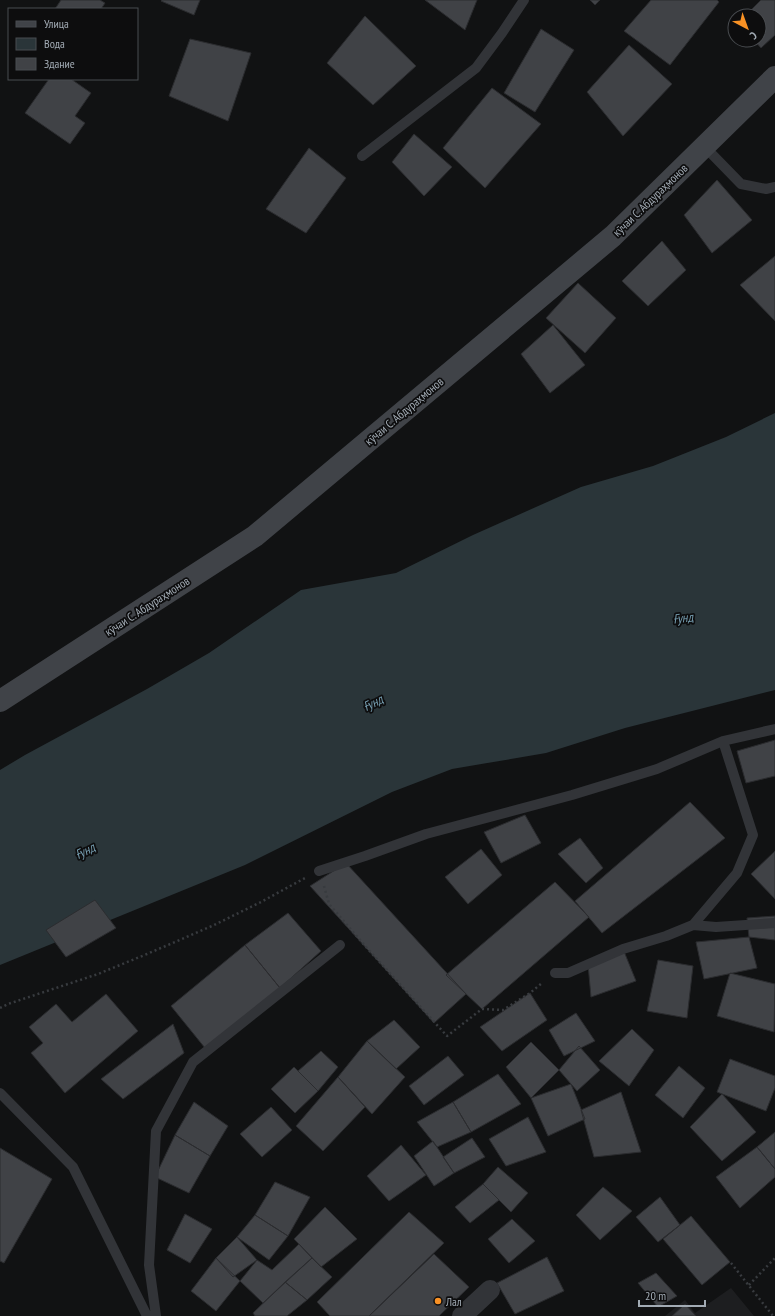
<svg xmlns="http://www.w3.org/2000/svg" width="775" height="1316" font-family="'PT Sans Narrow',sans-serif">
<style>
.built{fill:#1d1e20}
.water{fill:#2a3539}
.building{fill:#404246;stroke:#2b2c2f}
.lines{fill:none;stroke-linecap:round;stroke-linejoin:round}
.path{stroke:#383b3f;stroke-width:2.5;stroke-dasharray:2 3;stroke-linecap:butt}
.lane{stroke:#323438;stroke-width:10}
.street{stroke:#323438;stroke-width:20}
.secondary{stroke:#404348;stroke-width:22}
.poi-dot{fill:#f99124;stroke:#0d0d0e;stroke-width:1.5}
.labels{text-anchor:middle;dominant-baseline:central;stroke-width:3.5;stroke-linejoin:round;paint-order:stroke}
.street-label{font-size:12px;fill:#a2abb4;stroke:#0d0d0e}
.poi-label{font-size:12px;fill:#a2abb4;stroke:#0d0d0e;text-anchor:start}
.water-label{font-size:13px;font-style:italic;fill:#779fb2;stroke:#0d0d0e}
</style>
<rect width="100%" height="100%" fill="#111213"/>
<path class="built" d="M731,1288L754,1316H665L685,1300L695,1313Z"/>
<path class="water" d="M775,413V690L625,728L546,753L452,769L392,792L245,865L0,965V770L25,755L147,689L209,653L301,590L396,573L473,535L581,487L653,466L726,437Z"/>
<path class="building" d="M61,0H100L105,3L101,9H55Z
M162,0H200L194,15L161,1Z
M425,0H477L465,30Z
M590,0H600L595,5Z
M651,0H717L719,2L670,65L624,31Z
M761,0H775V35L761,48L754,40H759V16H745Z
M365,16L416,66L373,105L327,63Z
M541,29L574,50L535,112L504,93Z
M190,39L251,53L228,121L169,96Z
M629,45L672,84L623,136L587,92Z
M49,79H71L91,93L75,116L85,123L70,144L25,113Z
M492,88L541,124L485,188L443,148Z
M414,134L452,167L424,196L392,162Z
M309,148L346,178L306,233L266,209Z
M717,180L752,220L712,253L684,215Z
M662,241L686,270L648,306L622,281Z
M775,256V321L740,285Z
M578,283L616,318L585,353L546,318Z
M553,325L585,365L550,393L521,354Z
M775,740V776L746,783L737,751Z
M690,802L725,838L602,933L575,901Z
M525,815L541,843L501,863L484,832Z
M580,838L603,868L586,883L558,854Z
M481,849L502,875L468,904L445,877Z
M775,851V899L751,874Z
M346,863L466,994L434,1023L310,886Z
M555,882L589,917L482,1009L446,975Z
M95,900L116,928L66,957L46,930Z
M288,913L321,951L280,988L245,945Z
M775,916V940L749,937L747,918Z
M749,937L757,968L704,979L696,942Z
M245,945L280,988L205,1048L171,1006Z
M623,949L636,981L591,997L588,964Z
M658,960L693,966L687,1018L647,1011Z
M730,973L775,984L774,1032L717,1016Z
M530,993L547,1020L502,1051L480,1027Z
M106,994L138,1031L65,1093L31,1053L43,1043L29,1027L56,1004L72,1022Z
M576,1013L595,1041L564,1056L549,1030Z
M394,1020L420,1047L396,1069L367,1041Z
M173,1024L184,1053L123,1099L101,1079Z
M632,1029L654,1050L629,1086L599,1061Z
M367,1041L405,1077L372,1114L338,1077Z
M531,1042L559,1070L531,1098L506,1067Z
M579,1046L600,1070L577,1091L559,1070Z
M321,1051L338,1067L318,1091L298,1071Z
M448,1056L464,1075L424,1105L409,1086Z
M730,1059L775,1076V1088L766,1111L717,1092Z
M679,1066L705,1088L683,1118L655,1095Z
M294,1067L318,1091L295,1113L271,1089Z
M498,1074L521,1104L471,1132L453,1102Z
M338,1077L365,1107L323,1151L296,1126Z
M571,1084L585,1119L548,1136L531,1098Z
M621,1092L641,1152L594,1157L581,1110Z
M722,1094L756,1132L722,1161L690,1127Z
M194,1102L228,1126L210,1156L175,1135Z
M453,1102L471,1132L437,1147L417,1122Z
M271,1107L292,1130L262,1157L240,1134Z
M528,1117L546,1152L506,1166L489,1139Z
M775,1132V1169L757,1147Z
M175,1135L210,1156L189,1193L155,1177Z
M472,1138L485,1157L454,1173L443,1157Z
M433,1141L454,1173L434,1186L414,1156Z
M401,1145L426,1175L389,1201L367,1176Z
M757,1147L775,1169V1177L740,1208L716,1177Z
M0,1148L52,1179L4,1263L0,1261Z
M498,1167L528,1193L511,1212L483,1184Z
M275,1182L310,1197L288,1236L255,1215Z
M483,1184L499,1200L470,1223L455,1207Z
M603,1187L632,1211L600,1240L576,1215Z
M660,1197L680,1225L658,1242L636,1217Z
M325,1207L357,1239L321,1267L294,1239Z
M409,1212L444,1243L369,1316H330L317,1302Z
M185,1214L212,1229L190,1263L167,1250Z
M255,1215L288,1236L269,1260L237,1237Z
M691,1216L730,1262L702,1285L663,1239Z
M512,1219L535,1241L509,1263L488,1239Z
M237,1237L257,1260L233,1277L216,1258Z
M299,1244L312,1258L263,1303L240,1281L257,1260L272,1270Z
M434,1254L469,1287L439,1316H369Z
M547,1257L564,1291L515,1314L497,1283Z
M216,1258L240,1281L216,1311L191,1291Z
M312,1258L332,1277L307,1300L285,1282Z
M656,1273L677,1296L658,1307L638,1283Z
M285,1282L307,1300L287,1316H255L253,1313Z
M685,1304L696,1316H672Z"/>
<g class="lines">
<path class="path" d="M324,886L329,904L366,947L447,1036L482,1009L503,1010L530,993L542,983
M0,1008L8,1004L98,974L147,954L212,926L261,902L305,878
M731,1263L773,1316
M749,1285L775,1258"/>
<path class="lane" d="M705,147L741,184L766,189L775,187
M362,156L476,68L502,33L524,0
M319,871L365,856L426,834L572,795L657,769L723,741L775,729
M693,925L716,927L775,923
M555,973H568L623,949L666,936L693,925L737,873L753,835L723,741
M0,1093L73,1167L147,1316
M156,1316L149,1265L156,1131L193,1062L340,945"/>
<path class="street" d="M462,1316L490,1290"/>
<path class="secondary" d="M0,701L255,536L613,236L775,77"/>
</g>
<circle class="poi-dot" cx="438" cy="1301" r="4"/>
<g class="labels">
<g class="street-label">
<text transform="translate(650 200) rotate(-44)">кӯчаи С. Абдураҳмонов</text>
<text transform="translate(404 411) rotate(-40)">кӯчаи С. Абдураҳмонов</text>
<text transform="translate(147 606) rotate(-33)">кӯчаи С. Абдураҳмонов</text>
</g>
<g class="poi-label">
<text x="446" y="1301">Лал</text>
</g>
<g class="water-label">
<text transform="translate(683 618) rotate(-7)">Ғунд</text>
<text transform="translate(373 703) rotate(-27)">Ғунд</text>
<text transform="translate(85 851) rotate(-27)">Ғунд</text>
</g>
</g>
<rect x="8" y="8" width="130" height="72" fill="#0d0d0e" stroke="#494c50"/>
<rect x="16" y="21" width="20" height="6" fill="#404348" stroke="#494c50"/>
<text x="44" y="28" font-size="12" fill="#a2abb4">Улица</text>
<rect x="16" y="38" width="20" height="12" fill="#2a3539" stroke="#494c50"/>
<text x="44" y="48" font-size="12" fill="#a2abb4">Вода</text>
<rect x="16" y="58" width="20" height="12" fill="#404246" stroke="#494c50"/>
<text x="44" y="68" font-size="12" fill="#a2abb4">Здание</text>
<g transform="translate(747 28) rotate(139)"><circle r="19" fill="#0d0d0e" stroke="#494c50"/>
<path d="M0-3L7 15L0 10L-7 15Z" fill="#f99124"/>
<text y="-6" font-size="11" font-weight="bold" text-anchor="middle" fill="#a2abb4">С</text>
</g>
<path d="M639 1300v6h66v-6" fill="none" stroke="#a2abb4" stroke-width="2"/>
<text x="645" y="1300" font-size="12" fill="#a2abb4" stroke="#0d0d0e" stroke-width="3" paint-order="stroke">20 m</text>
</svg>
